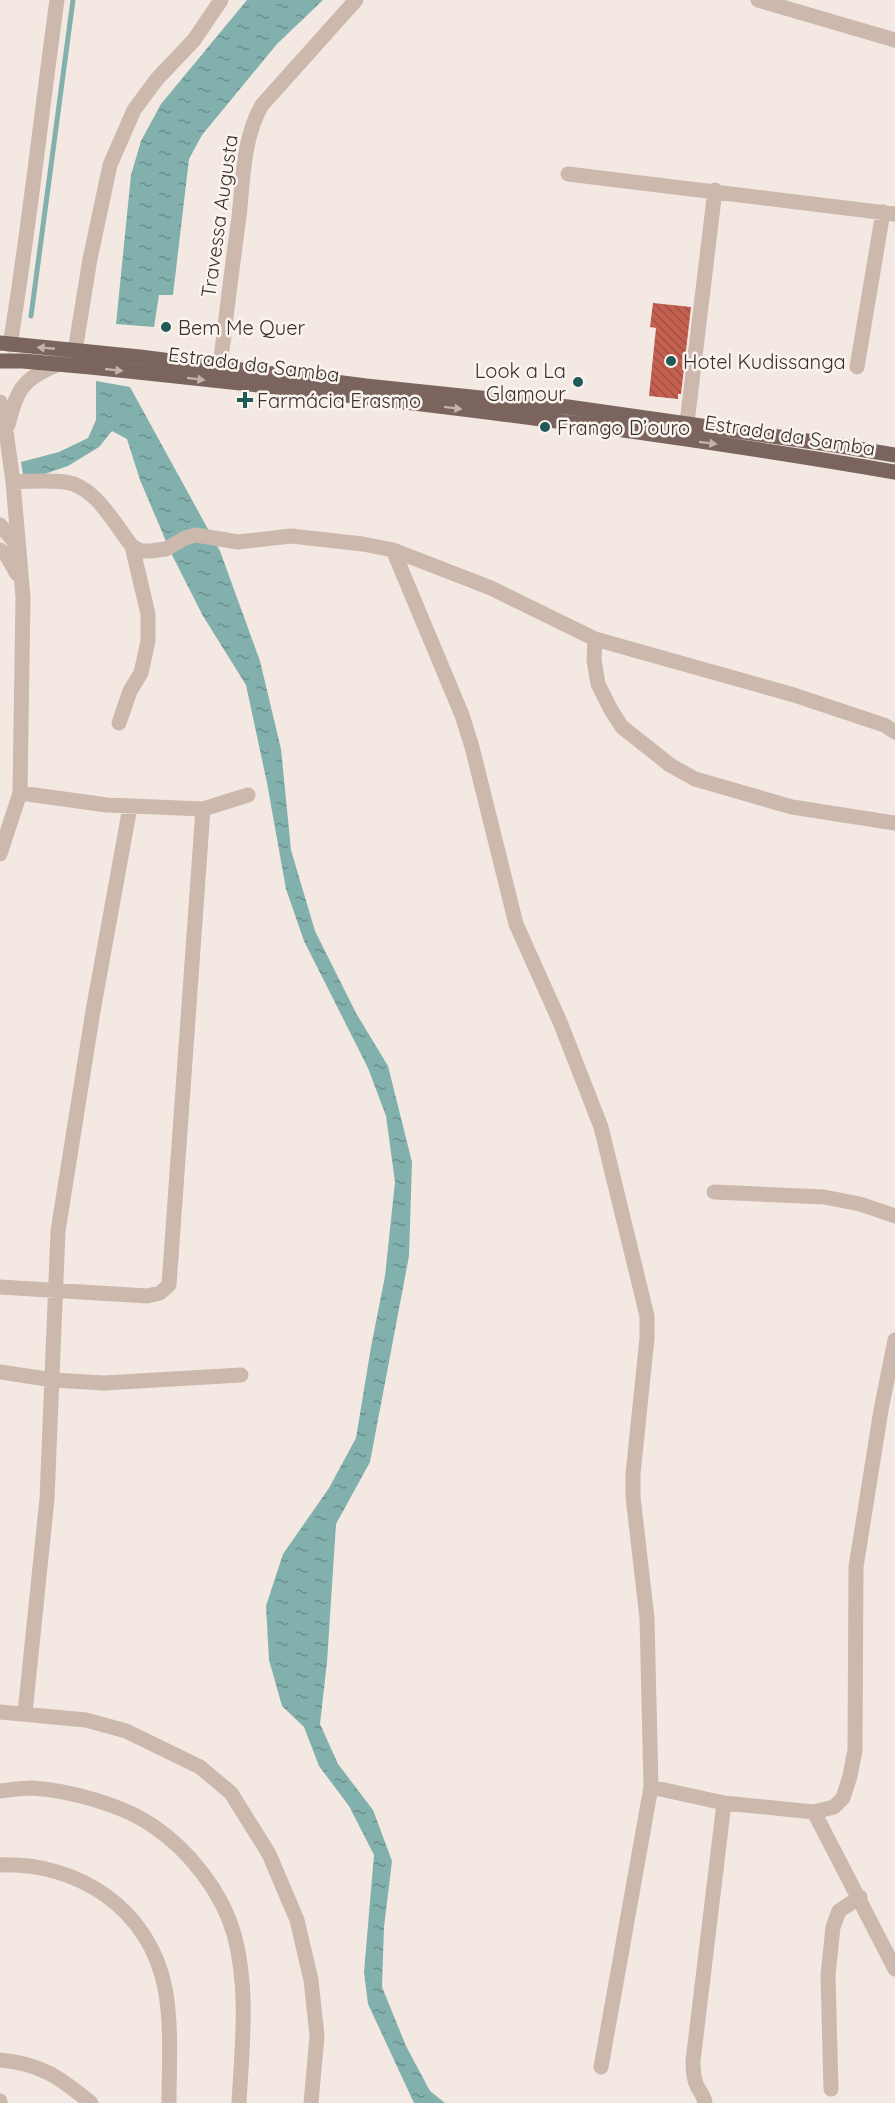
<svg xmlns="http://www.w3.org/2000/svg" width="895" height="2103" font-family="Quicksand,sans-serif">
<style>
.water{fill:url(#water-ripples)}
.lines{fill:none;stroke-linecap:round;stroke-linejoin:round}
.stream{stroke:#81b0ad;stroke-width:5}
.building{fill:url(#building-back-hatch)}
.minor{stroke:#ccb8ad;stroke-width:15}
.major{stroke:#7b645d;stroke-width:15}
.oneway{fill:#c1b3ad}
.poi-dot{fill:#215b59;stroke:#faf4ee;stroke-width:2}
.labels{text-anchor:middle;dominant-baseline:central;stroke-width:5;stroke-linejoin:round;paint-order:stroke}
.street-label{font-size:20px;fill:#3a2f2c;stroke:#faf4ee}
.poi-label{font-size:20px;fill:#3a2f2c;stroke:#faf4ee;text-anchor:start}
</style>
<defs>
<pattern id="water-ripples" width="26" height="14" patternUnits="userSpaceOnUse" patternTransform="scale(1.5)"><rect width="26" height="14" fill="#81b0ad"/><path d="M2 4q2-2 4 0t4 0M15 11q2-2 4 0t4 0" fill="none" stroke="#6b908d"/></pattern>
<pattern id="building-back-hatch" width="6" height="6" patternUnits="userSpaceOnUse" patternTransform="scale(1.5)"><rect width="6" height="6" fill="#c36050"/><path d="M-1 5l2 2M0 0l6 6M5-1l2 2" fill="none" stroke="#9f5043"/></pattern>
</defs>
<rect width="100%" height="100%" fill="#f3e9e2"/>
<path class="water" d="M247,0H323L277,44L202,135L189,159L173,295H159L154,327L116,324L131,175L141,141L161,104Z
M96,381L130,387L220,551L260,661L281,749L291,850L315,931L356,1013L388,1066L412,1162L409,1256L370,1462L336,1524L327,1662L320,1724L338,1764L373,1810L392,1861L384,1927L382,1987L406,2046L430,2091L445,2103H414L368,2004L364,1972L374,1855L349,1806L319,1766L304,1727L282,1706L269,1660L266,1606L283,1554L329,1488L356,1438L371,1347L385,1276L395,1182L386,1116L368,1068L304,941L286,889L267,783L246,685L203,616L171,553L140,480L127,439L112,431L99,447L68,466L24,481L21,462L59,452L88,438L96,420Z"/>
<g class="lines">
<path class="stream" d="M31,316L73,0"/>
</g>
<path class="building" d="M653,303L691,307L681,394H678V399L649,396L656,328L650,327Z"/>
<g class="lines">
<path class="minor" d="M758,0L895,40
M568,174L895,214
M10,345C29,230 41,115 57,0
M75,351L90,259L110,165L134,110L157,79L194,40L221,0
M220,367C226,317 232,267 239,217C243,180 243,137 262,105L356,0
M857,367L883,212
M0,402L3,409L13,482L23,597L20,793L0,854
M687,423L715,190
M8,425C18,388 22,379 59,364
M13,482C30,481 48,480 65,482C96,486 114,524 132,546L141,551H150L166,549L185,538L196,535L238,542L291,536L363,544L393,550L491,588L595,639L794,695L884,725L895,732
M0,525L13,540L16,547
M0,550L7,556L17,574
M393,550L462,715L472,747L516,924L560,1022L601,1127L647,1316V1338L633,1474V1497L647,1618L651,1787L601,2067
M595,639L594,660L598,684L611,710L622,727L670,765L695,779L792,807L895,823
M119,723L130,691L141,673L148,641V614L132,546
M20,793L107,805L203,809L248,795
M714,1192L824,1197L860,1204L895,1216
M0,1287L147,1296L160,1293L169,1285L203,809
M0,1372L53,1380L104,1383L241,1375
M0,1712L86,1720L126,1731L200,1767L231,1793L269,1854L297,1920L311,1980L317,2036L311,2103
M25,1713L47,1499L58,1231L93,1011L130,807
M651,1787L724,1803L814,1812L834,1807L843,1798L850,1776L855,1750L856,1567L881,1410L895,1340
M0,1791C10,1790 22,1788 32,1788C68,1790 123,1805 153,1826C189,1850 222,1892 234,1934C249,1989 242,2047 239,2103
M814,1812L895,1969
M0,1865C79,1862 149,1909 165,1988C172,2026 169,2065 169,2103
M0,2060C42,2064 59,2077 91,2103
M831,2089L828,1975L833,1927L839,1911L860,1897
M0,2101V2103
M705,2103C704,2095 700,2092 697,2086C693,2078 693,2069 693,2061L724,1803"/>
<path class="major" d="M0,343L140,357L366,386L568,407L835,445L895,455
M0,361H23L90,367C359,395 628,426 895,472"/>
</g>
<defs><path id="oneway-solid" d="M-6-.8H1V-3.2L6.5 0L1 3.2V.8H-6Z" transform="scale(1.5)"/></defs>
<g class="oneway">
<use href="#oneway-solid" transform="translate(46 348) rotate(-175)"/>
<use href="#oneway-solid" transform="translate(114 370) rotate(6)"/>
<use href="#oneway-solid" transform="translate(196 379) rotate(7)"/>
<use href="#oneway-solid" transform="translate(453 408) rotate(7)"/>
<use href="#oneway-solid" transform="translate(708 443) rotate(7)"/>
</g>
<g class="poi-dot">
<circle cx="166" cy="327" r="6"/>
<circle cx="671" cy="361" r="6"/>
<circle cx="578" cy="382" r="6"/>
<path d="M242 391h6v6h6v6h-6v6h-6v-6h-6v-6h6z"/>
<circle cx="545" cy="427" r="6"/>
</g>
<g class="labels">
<g class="street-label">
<text transform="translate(219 216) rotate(-82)">Travessa Augusta</text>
<text transform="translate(254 364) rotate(7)">Estrada da Samba</text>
<text transform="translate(790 435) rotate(9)">Estrada da Samba</text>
</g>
<g class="poi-label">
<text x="178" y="327">Bem Me Quer</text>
<text x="683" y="361">Hotel Kudissanga</text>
<text x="566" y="370" text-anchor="end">Look a La<tspan x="566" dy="23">Glamour</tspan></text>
<text x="257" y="400">Farmácia Erasmo</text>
<text x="557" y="427">Frango D’ouro</text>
</g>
</g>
</svg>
